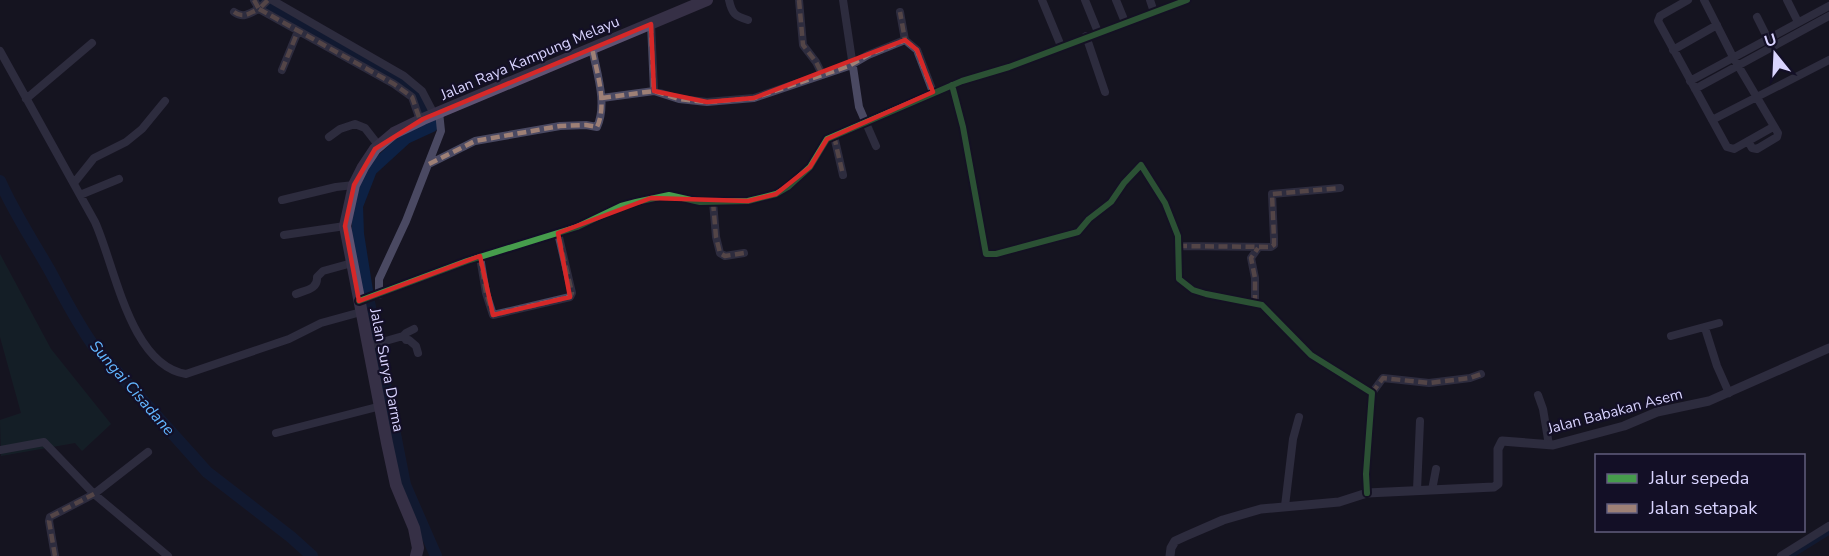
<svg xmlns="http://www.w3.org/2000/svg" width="1829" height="556" font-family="'Nunito Sans',sans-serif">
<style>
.grass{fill:#132c2d}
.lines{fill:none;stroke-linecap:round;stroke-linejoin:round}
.canal{stroke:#0d2144;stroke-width:7}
.river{stroke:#0d2144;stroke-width:12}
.minor{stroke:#4a4962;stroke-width:8}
.tertiary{stroke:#4a4962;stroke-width:9}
.primary{stroke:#5e5373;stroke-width:12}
.quiet{stroke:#9e8076;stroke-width:4.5;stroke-dasharray:9 4.5;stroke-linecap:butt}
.cycleway-casing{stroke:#130f26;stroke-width:10}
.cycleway{stroke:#469c4c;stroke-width:6}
.marked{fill:none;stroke:#d62828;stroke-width:4.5;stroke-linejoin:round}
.labels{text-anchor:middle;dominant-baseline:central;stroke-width:4.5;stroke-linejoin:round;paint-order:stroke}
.street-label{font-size:15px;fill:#d9d4ff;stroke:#130f26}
.water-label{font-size:16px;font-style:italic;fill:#62b6ff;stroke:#130f26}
</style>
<rect width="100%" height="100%" fill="#161421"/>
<path class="grass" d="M0,254L51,349L111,424L82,451L75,443L1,456L0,420L21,413L0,337Z"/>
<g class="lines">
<path class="canal" d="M1789,556L1829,531"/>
<path class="river" d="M260,0L267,8L400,78L422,100L432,126L406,138L371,170L357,206L358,234L368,297L405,485L436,556
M0,181C14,213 33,241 50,271C64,297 76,321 93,345L207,472L291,537L312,556"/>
<path class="minor" d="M254,0L259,9L268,0
M272,0L404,76L422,91L434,114
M729,0C732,14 735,16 748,20
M799,0L803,45L816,62L822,74
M843,0L859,107L876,146
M1042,0L1061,46
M1085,0L1098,32
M1116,0L1125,22
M1150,0L1154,12
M1688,0L1660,16L1658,21L1727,147L1734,149L1773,127
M1704,0L1733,57L1778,133L1777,137L1757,149L1752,148L1748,141
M1787,0L1798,22
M234,12C244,19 249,13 259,9L394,84L412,97L420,120
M1757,17L1768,39
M651,24L654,91
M1086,36L1105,92
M905,40L917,50L933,92
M1673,50L1717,25
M0,51L95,222C115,266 130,365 186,374L289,339L321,323L361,312
M282,70L298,31
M1690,81L1829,6
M952,85L963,127L986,254H996L1078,232L1089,219L1111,202L1124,183L1141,165L1165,203L1178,236L1179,279L1193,290L1206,294L1262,305L1311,355L1372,393L1366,474L1367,493
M1695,89L1829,16
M602,98L654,91L679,99L707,102L754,98L849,66L868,55L905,40L900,12
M26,99L92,43
M1712,120L1829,60
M834,136L843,175
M329,137L340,129L355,124L365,128L379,146
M429,164L475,141L560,126L586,125L597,127C608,103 596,71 592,47
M74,183L94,158L126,142L142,129L165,101
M80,195L119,179
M282,200L336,187L354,185
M713,202L716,237L720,253L725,256L744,253
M284,235L345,226
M1178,246L1271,247L1274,245V239L1272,194L1340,188
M480,257L486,293L493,315L570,297L572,293L558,233
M296,294C306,290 318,289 317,277L323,271L352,263
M379,295V279L406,221L441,131L439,112
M359,301L467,261L577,227L621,206L636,202L669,195L700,202L748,201L776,194L788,187L810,167L827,139L962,81L1009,67L1187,0
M1255,304V278L1251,258L1258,248
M1705,328L1717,366L1729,393
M404,336L406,340H409L416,346L418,353
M1671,336L1719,323
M368,346L403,336L406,333L414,329
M1372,393L1383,378L1429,383L1470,378L1481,374
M1538,395L1543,409L1549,445
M276,433L381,406
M0,450L44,442L94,494L168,556
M1417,490L1420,421
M1432,490L1436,469
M1285,506L1293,439L1299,417
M55,556L49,521L50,517L94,494L148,452
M1781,556L1829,526"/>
<path class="tertiary" d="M1170,556L1171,548L1175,541L1186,536L1223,520L1261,509L1339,502L1367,493L1494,487L1498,484V449L1502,441L1553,445L1624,426L1657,412L1709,401L1829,348"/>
<path class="primary" d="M416,556L418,548L414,528L396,485L387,443L345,226L354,185L363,167L375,149L394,133L423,119L707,0"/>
<path class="quiet" d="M254,0L259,9L268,0
M799,0L803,45L816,62L822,74
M234,12C244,19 249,13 259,9L394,84L412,97L420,120
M651,24L654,91
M905,40L917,50L933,92
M282,70L298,31
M602,98L654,91L679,99L707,102L754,98L849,66L868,55L905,40L900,12
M834,136L843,175
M429,164L475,141L560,126L586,125L597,127C608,103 596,71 592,47
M713,202L716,237L720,253L725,256L744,253
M1178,246L1271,247L1274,245V239L1272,194L1340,188
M480,257L486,293L493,315L570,297L572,293L558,233
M1255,304V278L1251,258L1258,248
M1372,393L1383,378L1429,383L1470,378L1481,374
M55,556L49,521L50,517L94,494"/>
<defs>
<path id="cycleway" d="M952,85L963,127L986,254H996L1078,232L1089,219L1111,202L1124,183L1141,165L1165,203L1178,236L1179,279L1193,290L1206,294L1262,305L1311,355L1372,393L1366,474L1367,493
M359,301L467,261L577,227L621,206L636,202L669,195L700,202L748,201L776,194L788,187L810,167L827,139L962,81L1009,67L1187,0"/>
</defs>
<use href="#cycleway" class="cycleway-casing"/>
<use href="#cycleway" class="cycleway"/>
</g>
<path d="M0 0H1829V556H0ZM651,24L654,91L707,102L754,98L905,40L917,50L933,92L827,139L810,167L776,194L748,201L651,198L558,233L570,297L493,315L480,256L359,301L345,226L354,185L375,149L423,119Z" fill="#161421" fill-opacity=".55" fill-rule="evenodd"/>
<path class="marked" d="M651,24L654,91L707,102L754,98L905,40L917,50L933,92L827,139L810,167L776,194L748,201L651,198L558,233L570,297L493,315L480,256L359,301L345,226L354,185L375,149L423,119Z"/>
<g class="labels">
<g class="street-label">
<text transform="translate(530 58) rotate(-23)">Jalan Raya Kampung Melayu</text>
<text transform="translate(387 370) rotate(79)">Jalan Surya Darma</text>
<text transform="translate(1615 411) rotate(-15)">Jalan Babakan Asem</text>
</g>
<g class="water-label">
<text transform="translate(132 388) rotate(49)">Sungai Cisadane</text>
</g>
</g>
<rect x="1595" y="454" width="210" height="78" fill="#130f26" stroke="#625e7d" stroke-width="1.5"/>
<rect x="1607" y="474" width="30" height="9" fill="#469c4c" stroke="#625e7d" stroke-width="1.5"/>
<text x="1649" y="484" font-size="18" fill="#d9d4ff">Jalur sepeda</text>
<rect x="1607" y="504" width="30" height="9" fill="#9e8076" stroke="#625e7d" stroke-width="1.5"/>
<text x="1649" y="514" font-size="18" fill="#d9d4ff">Jalan setapak</text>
<g transform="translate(1775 54) rotate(342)" stroke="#130f26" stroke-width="4.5" paint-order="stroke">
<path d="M0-4.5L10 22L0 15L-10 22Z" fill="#d9d4ff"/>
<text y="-9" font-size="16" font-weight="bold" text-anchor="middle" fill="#d9d4ff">U</text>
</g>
</svg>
